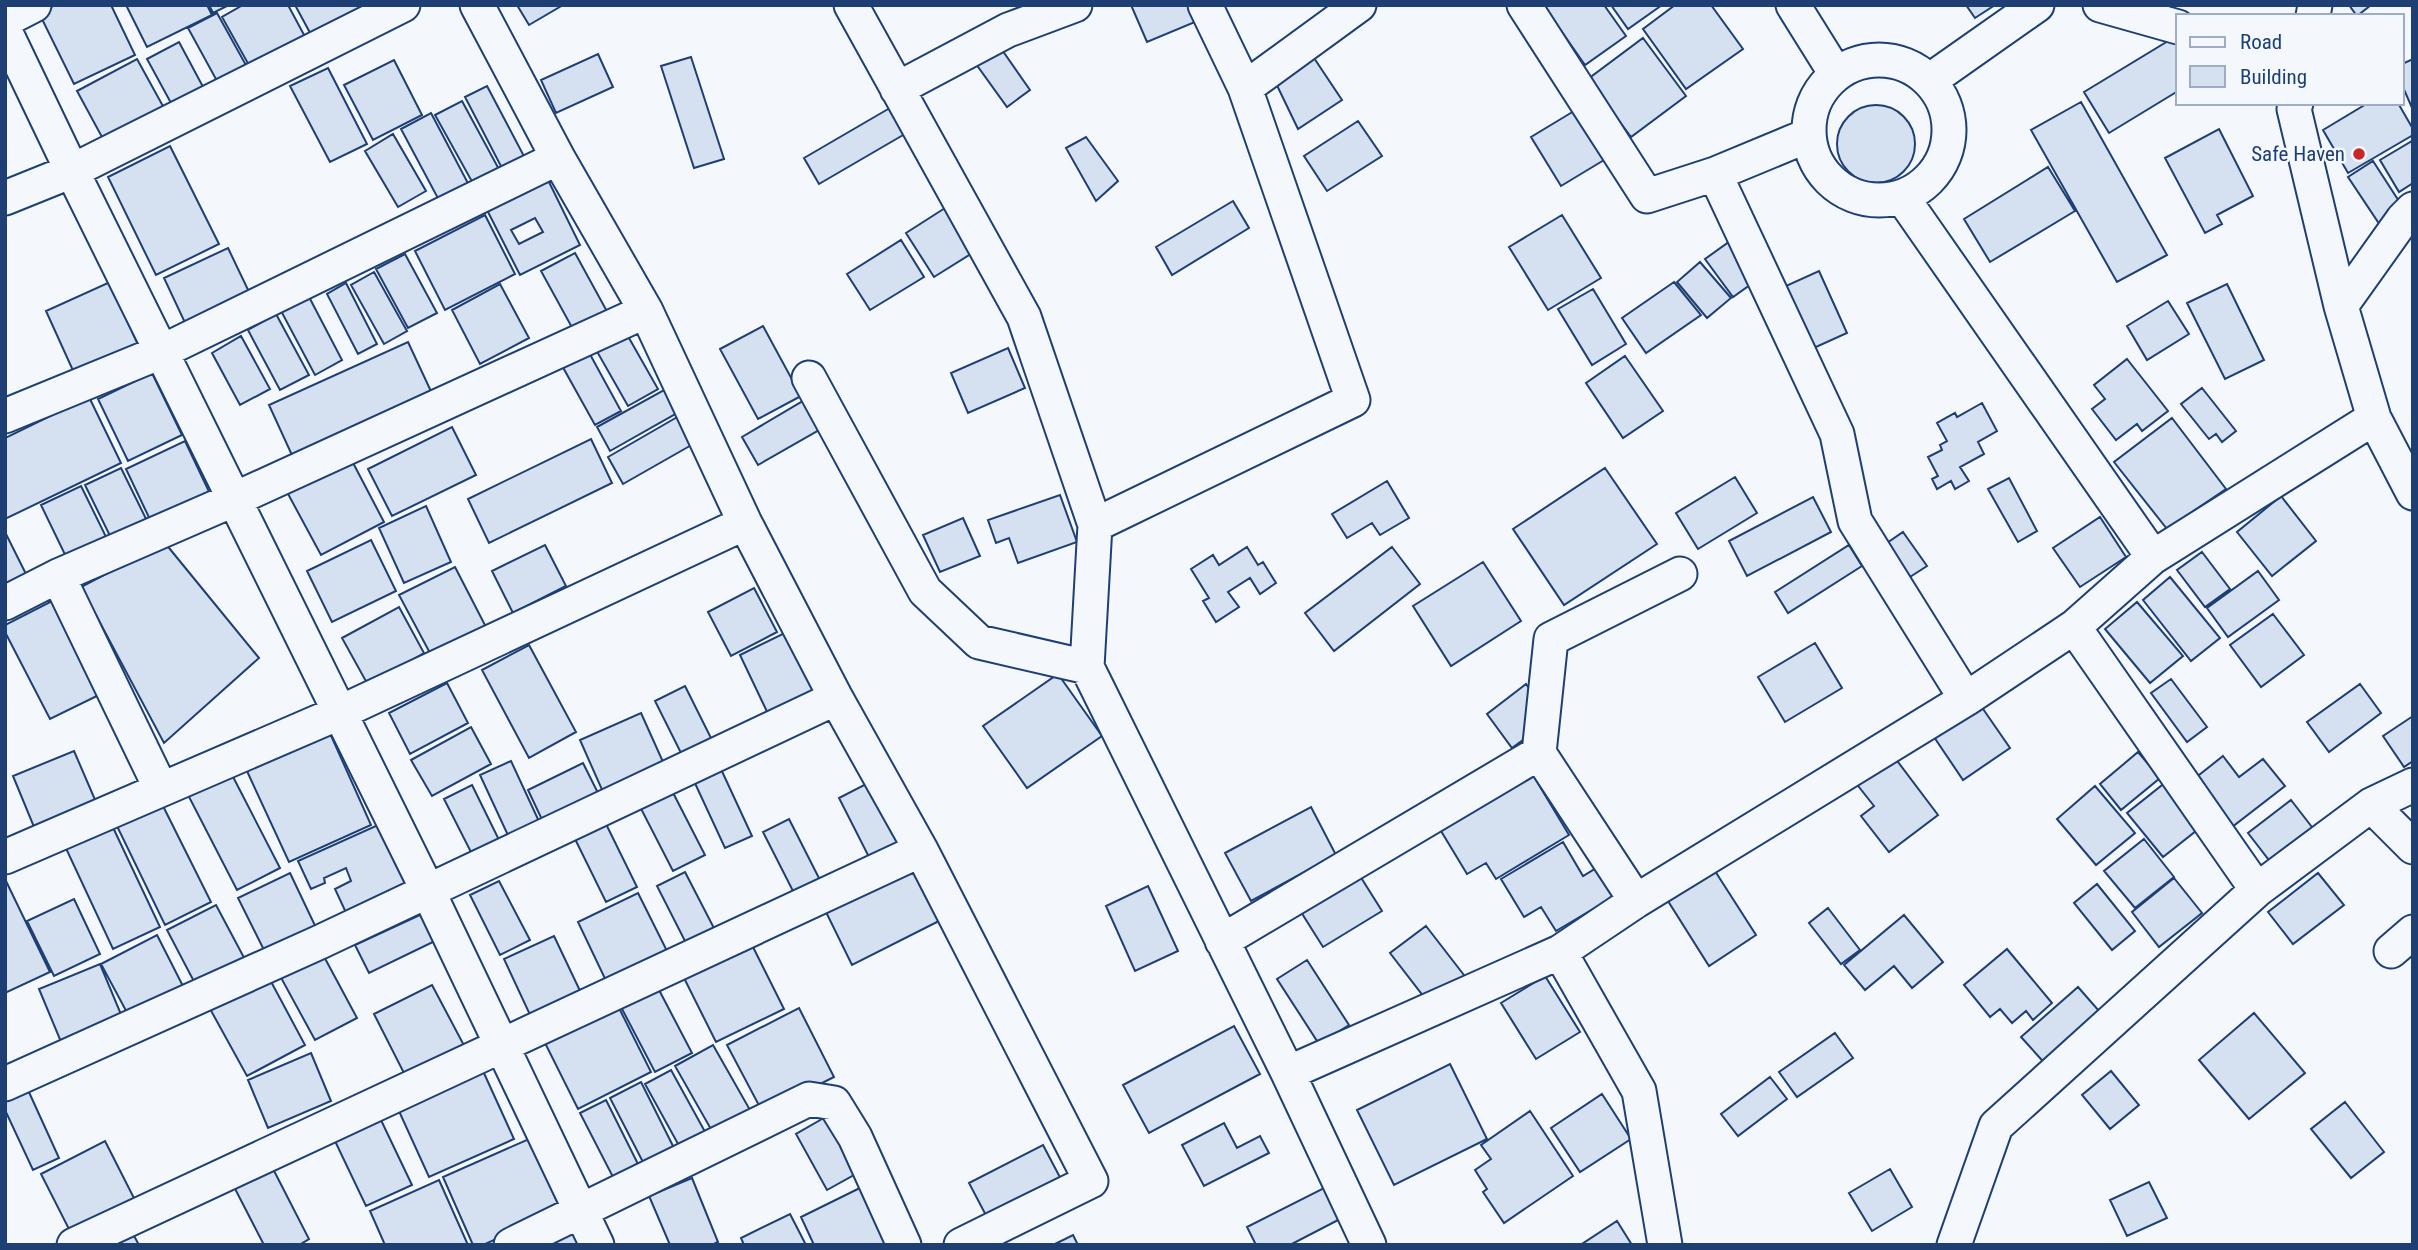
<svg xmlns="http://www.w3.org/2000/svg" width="2418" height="1250" font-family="'Roboto Condensed',sans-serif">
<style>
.building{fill:#d5e0f0;stroke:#1d3f73;stroke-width:2;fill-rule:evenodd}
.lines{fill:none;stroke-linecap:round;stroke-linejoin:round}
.street-casing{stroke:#1d3f73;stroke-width:37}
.street{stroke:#f4f7fb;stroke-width:33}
.poi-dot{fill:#c62828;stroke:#f4f7fb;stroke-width:2.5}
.labels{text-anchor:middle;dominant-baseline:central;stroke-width:5;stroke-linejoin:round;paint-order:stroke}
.poi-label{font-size:21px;fill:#1d3f73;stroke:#f4f7fb;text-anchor:end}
</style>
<rect width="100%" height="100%" fill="#f4f7fb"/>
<path class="building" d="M55,5H111L135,55L74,84L39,13Z
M126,5H207L212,15L147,47Z
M209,5H229L213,13Z
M243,5H288L310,46L255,76L222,17Z
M295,5H373L315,42Z
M517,5H563L529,25Z
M1131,5H1188L1195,22L1147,42Z
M1543,5H1604L1626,36L1585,65Z
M1611,5H1662L1628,29Z
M1675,5H1711L1743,49L1686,89L1643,29Z
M1966,5H1995L1975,18Z
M2349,5H2371L2357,16Z
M217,13L252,76L223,92L188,28Z
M2178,35V91L2109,133L2084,92Z
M1643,38L1686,96L1631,137L1588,79Z
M179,42L209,98L177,114L147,59Z
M1000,47L1030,90L1007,107L976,64Z
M1308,49L1342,100L1298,129L1271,73Z
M598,54L613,87L556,113L541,80Z
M691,57L724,159L694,168L661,66Z
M137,59L169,117L109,150L77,91Z
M2413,59V110L2402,85V64Z
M394,60L422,115L373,140L344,85Z
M328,68L367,144L330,162L290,86Z
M487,86L526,160L504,172L465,97Z
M462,101L501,173L475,187L435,115Z
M2081,102L2167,255L2117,282L2031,130Z
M2368,103H2398L2413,129V135L2348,173L2323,130Z
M1837 144a39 39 0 1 1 78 0a39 39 0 1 1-78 0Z
M895,105L910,131L819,184L804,158Z
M1579,108L1609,157L1561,186L1531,137Z
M431,113L471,189L441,204L401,129Z
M1358,121L1382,156L1327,191L1304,156Z
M2219,129L2253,196L2217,215L2222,224L2205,233L2165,158Z
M393,134L426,191L398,207L365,151Z
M1086,137L1118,181L1096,201L1066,148Z
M2412,141L2413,183L2399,192L2380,160Z
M170,146L219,244L156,275L108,177Z
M2373,161L2404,209L2380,225L2348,177Z
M2048,167L2075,211L1990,262L1964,219Z
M547,178L580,245L520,275L486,208ZM535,218L543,232L519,244L511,230Z
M1233,201L1249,228L1172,275L1156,247Z
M945,208L974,252L934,277L906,233Z
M485,215L515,274L445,310L415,251Z
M1562,215L1601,278L1548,310L1509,247Z
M1733,239L1761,277L1733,297L1705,259Z
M901,240L924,277L870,310L847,274Z
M228,248L251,296L187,327L164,278Z
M575,253L609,315L575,333L541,271Z
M405,254L437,313L408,328L376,269Z
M1700,262L1731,298L1707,318L1677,282Z
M1819,271L1847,333L1805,352L1777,290Z
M374,272L407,331L384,344L351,285Z
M110,282L139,347L75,375L46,311Z
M1674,282L1701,315L1646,353L1622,318Z
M346,283L377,344L358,354L327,294Z
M500,284L529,338L480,364L452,310Z
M2227,284L2264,360L2225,379L2187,303Z
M1593,289L1626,344L1592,365L1558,309Z
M308,295L342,360L315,375L280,309Z
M2168,301L2189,334L2147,360L2127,326Z
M276,314L309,375L280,390L248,330Z
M763,326L801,396L758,419L720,349Z
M625,331L658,389L628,406L595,348Z
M241,336L270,389L240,405L212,353Z
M408,342L436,402L296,464L269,405Z
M586,347L621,411L595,425L560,362Z
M1008,348L1025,388L968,413L951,373Z
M1625,356L1663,411L1623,438L1586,383Z
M2127,359L2168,411L2142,431L2137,424L2116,440L2092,409L2105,399L2094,385Z
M152,373L182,435L128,461L98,399Z
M2202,388L2236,431L2222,442L2216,434L2209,439L2181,404Z
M664,390L677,413L610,451L597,427Z
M89,397L121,463L5,519V438Z
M803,401L819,430L758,465L742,437Z
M1982,403L1997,431L1978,442L1984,454L1960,467L1969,481L1955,489L1951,481L1937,489L1932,479L1938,476L1928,457L1942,450L1940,445L1947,441L1937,423L1955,413L1957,417Z
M679,416L695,443L623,484L608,457Z
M2172,418L2226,489L2167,529L2114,462Z
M452,427L476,475L392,516L368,469Z
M591,439L612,483L489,543L468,499Z
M185,441L213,500L154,528L126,469Z
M351,459L384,522L321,555L287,492Z
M121,468L151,529L115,546L85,485Z
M1605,468L1657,544L1564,605L1513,529Z
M1735,477L1757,513L1698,549L1676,513Z
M2009,478L2037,531L2018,542L1988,489Z
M1387,481L1409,518L1380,535L1372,523L1347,538L1332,514Z
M81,486L111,547L71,567L41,505Z
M1060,495L1077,542L1018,563L1009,538L996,543L988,520Z
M2281,496L2316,541L2272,576L2237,532Z
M1813,497L1831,532L1747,576L1729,541Z
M426,506L451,562L404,583L379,528Z
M2100,517L2126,557L2080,587L2053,548Z
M963,518L980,556L940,572L923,535Z
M5,532L31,584L11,594L5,584Z
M1903,532L1927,566L1910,577L1887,543Z
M371,540L396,591L332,622L307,571Z
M165,543L259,658L164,743L81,587Z
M545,545L566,586L513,613L492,571Z
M1849,545L1862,566L1788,613L1775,592Z
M1247,547L1258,565L1263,562L1276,583L1260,594L1250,578L1228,592L1239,607L1216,622L1203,601L1209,598L1191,569L1213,555L1219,565Z
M1392,547L1420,584L1334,651L1305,613Z
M2202,552L2230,589L2205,607L2177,570Z
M1483,562L1521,621L1451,666L1413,606Z
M455,567L486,627L431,655L399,595Z
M2258,571L2279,600L2228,637L2207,608Z
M2170,577L2220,638L2191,661L2143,600Z
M754,588L777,632L731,656L708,612Z
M54,600L103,693L50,719L5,632V625Z
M2137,602L2183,656L2150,683L2105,629Z
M399,607L424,653L368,685L342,638Z
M2273,614L2304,655L2261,687L2230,645Z
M795,628L827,694L771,720L740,655Z
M1815,643L1842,688L1785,722L1758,677Z
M529,645L576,732L529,758L482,670Z
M1058,674L1102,736L1027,788L983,726Z
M2171,679L2207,727L2187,742L2151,693Z
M447,683L468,723L410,754L389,713Z
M1526,684L1536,698L1531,734L1512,748L1487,714Z
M2360,684L2381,713L2329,752L2307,722Z
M685,686L715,746L685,761L655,701Z
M1981,706L2010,748L1963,780L1934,737Z
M641,713L668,773L607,801L580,740Z
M2413,716V761L2404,767L2383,736Z
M471,727L491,764L432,796L411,760Z
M329,731L371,825L289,862L246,769Z
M74,751L96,802L34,827L13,776Z
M2138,752L2160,778L2121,810L2100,784Z
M1892,754L1938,815L1889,852L1861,816L1874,806L1855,782Z
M2223,756L2239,777L2263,759L2285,786L2232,827L2194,779Z
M511,761L543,830L512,844L480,775Z
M583,763L601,799L545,826L528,790Z
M720,767L752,836L725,848L693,779Z
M1530,770L1569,835L1496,879L1486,863L1467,874L1438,826Z
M230,771L280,868L237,890L187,793Z
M2171,778L2206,823L2163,857L2127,813Z
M870,782L904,847L872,863L839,798Z
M668,783L705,855L673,871L636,799Z
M472,785L503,848L476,862L444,799Z
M2095,786L2135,833L2096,865L2057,819Z
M160,800L211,902L165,925L115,822Z
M2291,800L2315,831L2272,864L2248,833Z
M1311,807L1336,855L1251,901L1225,853Z
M109,819L160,927L113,949L63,842Z
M789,819L821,882L795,895L763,832Z
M606,824L637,887L606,902L575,839Z
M378,825L410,889L348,917L335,889L351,881L346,868L324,878L325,883L311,889L298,861Z
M2144,839L2174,877L2135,908L2104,871Z
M1563,842L1583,876L1603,864L1620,893L1556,931L1541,907L1524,917L1501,879Z
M911,865L939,921L852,965L824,908Z
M1355,868L1382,911L1323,947L1296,904Z
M1715,871L1756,935L1709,966L1668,901Z
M685,872L716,932L688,947L657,886Z
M290,873L320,936L269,960L238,898Z
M2318,873L2344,905L2293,944L2268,912Z
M2174,878L2202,913L2159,947L2132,912Z
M5,879L50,972L5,993Z
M499,881L530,940L500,955L470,895Z
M2097,884L2135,931L2112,950L2074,903Z
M1148,886L1178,951L1135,971L1106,906Z
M638,893L669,955L608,985L578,922Z
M74,899L100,954L54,976L27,921Z
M216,905L249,967L200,993L167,930Z
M1828,908L1860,950L1841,964L1809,923Z
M422,914L435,941L369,973L355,945Z
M1904,915L1943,962L1912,988L1894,966L1865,990L1844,965Z
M1426,926L1467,979L1431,1006L1390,953Z
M157,935L186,992L131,1020L101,964Z
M554,936L582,995L532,1019L504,959Z
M749,939L784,1009L716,1042L681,972Z
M2007,949L2052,1003L2033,1020L2026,1011L2012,1023L2000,1009L1990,1017L1964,985Z
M321,951L357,1018L315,1040L279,974Z
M1307,960L1349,1025L1319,1044L1277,979Z
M100,964L125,1024L64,1049L39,989Z
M268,976L305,1045L247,1076L209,1007Z
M1545,976L1580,1032L1536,1059L1501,1003Z
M432,985L468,1053L409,1083L374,1014Z
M2078,987L2106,1019L2050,1069L2021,1037Z
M658,988L692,1053L655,1072L621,1007Z
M618,1006L651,1072L578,1109L545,1043Z
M799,1008L834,1077L763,1113L727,1045Z
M2254,1013L2305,1073L2249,1119L2199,1060Z
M1234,1026L1260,1074L1149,1133L1123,1085Z
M1835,1033L1853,1058L1797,1097L1779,1072Z
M713,1045L754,1117L716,1138L675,1066Z
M311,1053L331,1101L268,1128L248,1080Z
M1450,1064L1487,1139L1394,1185L1357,1110Z
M671,1070L709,1139L683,1153L645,1084Z
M483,1071L514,1139L429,1177L398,1109Z
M2111,1071L2139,1105L2110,1129L2082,1095Z
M1770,1077L1787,1099L1738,1136L1721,1114Z
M641,1082L676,1152L645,1166L610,1098Z
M28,1090L59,1158L33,1170L5,1110V1100Z
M1602,1094L1631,1139L1580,1172L1551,1128Z
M606,1100L640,1168L615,1181L580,1113Z
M2345,1102L2384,1152L2351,1178L2311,1129Z
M1530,1111L1573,1176L1504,1223L1483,1192L1487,1189L1475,1170L1491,1159L1481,1145Z
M829,1115L861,1171L827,1190L796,1134Z
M380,1118L412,1185L366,1206L334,1139Z
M1224,1123L1237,1148L1260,1136L1269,1153L1204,1186L1182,1145Z
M529,1139L561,1210L483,1245H473L443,1177Z
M105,1141L138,1206L74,1239L41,1174Z
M1043,1145L1064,1185L990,1223L969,1183Z
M269,1161L309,1239L299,1245H264L231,1181Z
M1890,1169L1912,1207L1872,1231L1849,1193Z
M692,1178L718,1242L712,1245H670L649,1196Z
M439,1180L468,1245H385L370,1211Z
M2149,1182L2167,1218L2127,1236L2110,1200Z
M870,1183L891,1245H814L801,1217Z
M1326,1187L1342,1218L1290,1245H1256L1247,1227Z
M790,1214L806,1245H744L741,1238Z
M1617,1221L1632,1245H1583L1582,1244Z
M569,1226L579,1245H532Z
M133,1234L139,1245H112Z
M1073,1235L1078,1245H1053Z"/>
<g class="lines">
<defs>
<path id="street" d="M477,5L558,158L646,311L745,523L836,698L921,850L1091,1181L961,1245
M851,5L1024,317L1095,525L1087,667L1288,1073L1369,1245
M1524,5L1647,196L1715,174L1809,135
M1793,5L1836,74
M2100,5L2178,27
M2313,16L2315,5
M5,20L34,5
M5,31L72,171L428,891L597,1245
M1809 130a70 70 0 1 1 140 0a70 70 0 1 1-140 0Z
M1929,81L2037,5
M1245,88L1359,5
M897,89L1008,30L1075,5
M2296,103L2294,109L2341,306L2374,418L2413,493
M1715,174L1837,434L1855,521L1966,699
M1902,197L2153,557
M5,198L72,171L403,5
M2341,306L2403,219L2413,209
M809,378L925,591L979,642L1087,667
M5,416L161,352L558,158
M1095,525L1353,400L1245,88L1205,5
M58,576L161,789
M5,603L58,576L235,499L646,311
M2074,627L2257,890
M2371,805L2413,847
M5,857L341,712L745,523
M1636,901L1539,753L1551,639L1680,574
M1222,941L1539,753
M2391,951L2413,932
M1560,952L1639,1091L1665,1245
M1288,1073L1560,952L1636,901L1966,699L2074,627L2153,557L2374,418
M5,1084L320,942L836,698
M74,1245L921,850
M511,1245L809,1099L834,1103L855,1137L904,1245
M1954,1245L1996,1126L2257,890L2371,805L2413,785"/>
</defs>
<use href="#street" class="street-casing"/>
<use href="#street" class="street"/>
</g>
<circle class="poi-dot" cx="2359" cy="154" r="7"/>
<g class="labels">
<g class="poi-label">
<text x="2345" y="154">Safe Haven</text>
</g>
</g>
<rect width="2418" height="1250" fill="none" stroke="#1d3f73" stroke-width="14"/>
<rect x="2176" y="14" width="228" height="91" fill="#f4f7fb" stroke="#9eadc5" stroke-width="2"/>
<rect x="2190" y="37" width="35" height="10" fill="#f4f7fb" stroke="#9eadc5" stroke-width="2"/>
<text x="2240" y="49" font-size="21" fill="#1d3f73">Road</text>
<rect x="2190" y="66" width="35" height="21" fill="#d5e0f0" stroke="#9eadc5" stroke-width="2"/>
<text x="2240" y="84" font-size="21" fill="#1d3f73">Building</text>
</svg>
